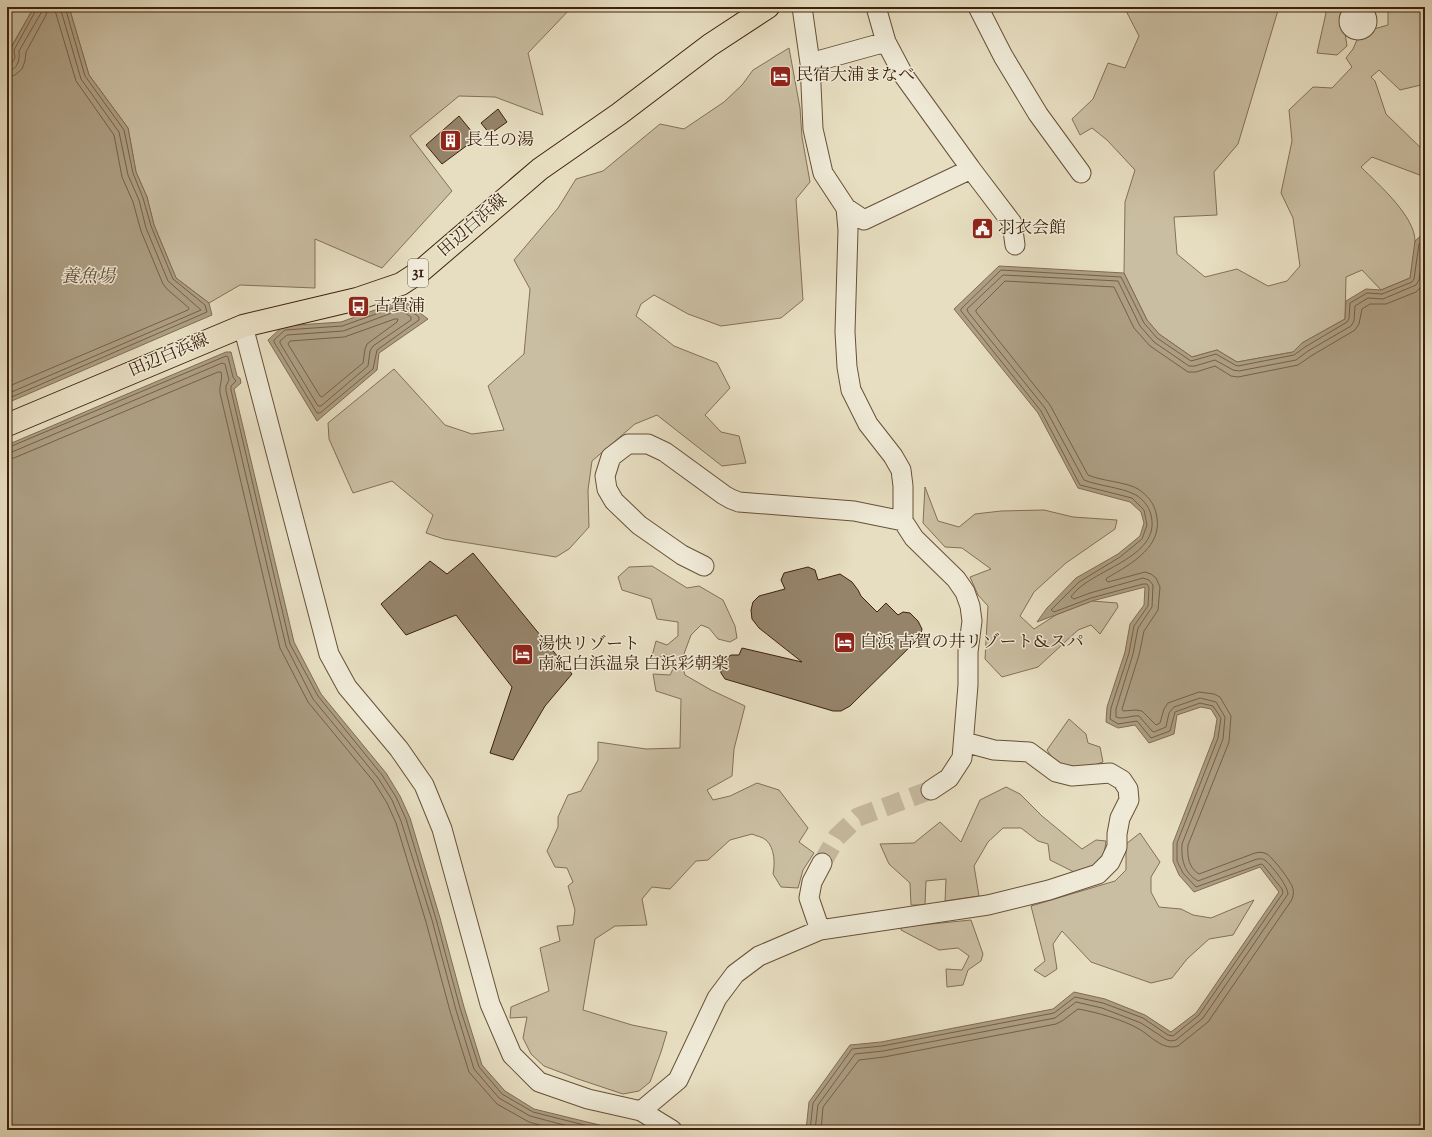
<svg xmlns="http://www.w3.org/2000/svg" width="1432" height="1137" font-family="'Sorts Mill Goudy','Noto Serif JP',serif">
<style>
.green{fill:#cabea2;stroke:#847056}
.water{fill:#ad9e83;stroke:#806c53}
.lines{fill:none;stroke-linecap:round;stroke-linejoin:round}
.shore{stroke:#756047;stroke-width:1}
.building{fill:#95836a;stroke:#3d210b}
.minor-tunnel{stroke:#c5b89d;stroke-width:19;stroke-dasharray:19 10;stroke-linecap:butt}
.minor-casing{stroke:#685038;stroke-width:21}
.major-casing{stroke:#3d210b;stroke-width:24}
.minor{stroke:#efead7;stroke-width:19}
.major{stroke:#e7dec1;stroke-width:22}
.labels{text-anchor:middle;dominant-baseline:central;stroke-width:3;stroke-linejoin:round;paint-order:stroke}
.shield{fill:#efead7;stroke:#725d48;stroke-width:1}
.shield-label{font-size:16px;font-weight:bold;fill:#3d210b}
.poi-label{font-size:17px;fill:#3d210b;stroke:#efead7;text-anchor:start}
.street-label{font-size:17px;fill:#3d210b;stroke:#efead7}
.water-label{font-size:18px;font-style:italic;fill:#644d35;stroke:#efead7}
</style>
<rect width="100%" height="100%" fill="#e7dec1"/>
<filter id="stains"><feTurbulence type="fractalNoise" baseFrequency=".005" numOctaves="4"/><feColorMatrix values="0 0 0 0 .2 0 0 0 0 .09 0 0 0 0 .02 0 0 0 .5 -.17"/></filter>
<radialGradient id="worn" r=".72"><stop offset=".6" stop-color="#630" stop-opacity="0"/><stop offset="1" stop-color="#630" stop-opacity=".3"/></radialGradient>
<path class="green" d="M7,7H34L10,49L11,57L7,64Z
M69,7H572L528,53L543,115L495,97L459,96L410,136L452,191L382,268L315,239V288L240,285L209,303L176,278L154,225L147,197L136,172L128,128L89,75Z
M1124,7H1279L1238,144L1214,172L1217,215L1174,217L1177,254L1205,277L1237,269L1268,286L1287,281L1300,266L1293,218L1281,193L1292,141L1289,110L1313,87L1332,88L1352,67L1346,58L1353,49L1360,33L1388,25V10L1379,7H1425V50L1422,51L1425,52V84L1400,90L1379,70L1371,77L1375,81L1386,114L1425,152V177L1372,157L1361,167C1378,184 1415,216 1415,241C1415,253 1412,266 1410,278L1381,290L1362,270L1346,277L1345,319L1302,343L1293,352L1237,362L1217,350L1192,357L1159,334L1147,320L1124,273L1125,202L1135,170L1107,140L1092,128L1080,135L1072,119L1093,99L1108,63L1125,68L1139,36Z
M1319,7H1341L1347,46L1337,55L1317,53L1326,13Z
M789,48L800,108L802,137L810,182L796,199L803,300L781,318L721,326L688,314L654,295L641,304L636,316L674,346L717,363L730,388L705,415L721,432L739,436L746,463L722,466L657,415L635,424L592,461L588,490L589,527L569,549L556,557L444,539L426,533L433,515L392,481L353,493L329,439L328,423L394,369L445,425L472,434L504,430L488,386L524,354L530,289L514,260L558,208L576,179L603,171L660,124L684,129L724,102L742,85L753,70Z
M925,487L938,521L959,527L975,514L1001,511L1044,510L1073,517L1117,520L1115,529L1066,563L1034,592L1020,616L1034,629L1056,615L1092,601L1117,603L1118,607L1100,634L1091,625L1078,630L1038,667L1002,677L985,659L988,606L978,595L970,577L991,569L962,548L945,547L923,523Z
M652,566L687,588L699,586L723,600L735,626L737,638L730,642L718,639L709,628L701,625L691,635L681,662L685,675L711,690L745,706L734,749L732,776L707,790L713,800L730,796L757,783L779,790L808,828L799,842L814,853L803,870L798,888L781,887L773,874C775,864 775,848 766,840C763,837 756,836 752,834L730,840L708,860L696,861L670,889L652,887L642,899L647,925L615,926L595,939L583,1010L632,1025L667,1032L661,1052L650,1082L639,1091L623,1094L578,1079L544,1066L531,1054L523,1038L527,1017L510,1018L511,1007L549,991L540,948L560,941L557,926L573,925L575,910L568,886L573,882L567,868L555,867L547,851L558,827V817L568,795L581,791L598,760V742L646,749L680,748L681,699L656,691L653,674L670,675L675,665L667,655L651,660L656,641L667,645L678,636V622L657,619L651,599L622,590L618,577L629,567Z
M1069,719L1086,734L1088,743L1100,747L1103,762C1088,767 1071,774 1056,763C1053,760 1050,754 1047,750Z
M1006,787L1020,794L1042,816L1082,849L1096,840L1106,841L1104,855L1092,869L1074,872L1050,860L1048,844L1038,841L1021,828H1003L988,842L974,866L979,896L945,901L946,879L926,881L925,905H911L910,883L889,864L880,844L914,843L940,822L961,842L980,800Z
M1140,833L1160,862L1151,877V892L1159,907L1181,909L1193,915L1211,918L1254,900L1233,935L1209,939L1187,959L1172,978L1151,983L1091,962L1062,931L1053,944L1057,969L1045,977L1034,970L1045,961L1031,906L1115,881L1126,870V844Z
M971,920L983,954L981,961L968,970L963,985L947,987L946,969L962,970L969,956L958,948L939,950L901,930V927Z"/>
<path class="water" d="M34,7H69L89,75L128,128L136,172L147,197L154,225L176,278L209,303L212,315L7,403V64L11,57L10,50Z
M1425,232V1130H806L809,1102L850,1045L881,1042L1053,1009L1074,992L1105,999L1145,1015L1171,1032L1196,1013L1279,892L1260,867L1194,892L1179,875L1173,861V843L1214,737L1217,719L1211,709L1201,707L1177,715L1174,734L1149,743L1135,725L1118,728L1106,722L1107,707L1125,652L1130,624L1144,605L1145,587L1092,601L1037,622L1047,608L1076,578L1118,554L1140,536L1144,523L1141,512L1130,502L1078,488L1038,413L954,309L999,266L1124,273L1147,320L1159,334L1192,357L1217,350L1237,362L1293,352L1302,343L1345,319L1346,301L1366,289L1381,290L1410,278L1415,241Z
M403,300L428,319L379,353L377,370L317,421L268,340L283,326L341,322Z
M226,352H231L237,376L240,378L241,383L234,389L294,642L321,694L386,773L400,796L410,818L440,918L464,1007L482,1065L505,1091L534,1109L620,1130H7V445Z"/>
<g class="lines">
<path class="shore" d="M7,65L11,64L15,58L14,50L36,10L37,7
M7,71C18,70 20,60 19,51L41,13L42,7
M7,77L15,75L22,69L25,61L26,52L46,15L48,7
M402,305L419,317V320L377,350L373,369L320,413H317L274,342V340L285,330L342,326Z
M401,310L411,317V320L373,346L370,351L368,366L321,406H318L280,343V341L287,335L343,331Z
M395,319H398L397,322L367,344L365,349L363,363L322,397L320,396L288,344L290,341L344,337Z
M7,387L188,310L189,308L167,289L163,284L141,231L133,202L122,177L114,135L76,81L54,7
M7,394L201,310L168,281L146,228L139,200L128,175L119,132L81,79L60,7
M7,399L207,312L205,305L173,279L151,226L143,198L133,173L124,130L85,76L65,7
M7,448L226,356L228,357L233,377L236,381L231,386V390L290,644L318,696L382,775L396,797L406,819L436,919L460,1008L479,1067L502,1094L533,1112L604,1130
M7,453L12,452L222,363L225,364L229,380L226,386V391L286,646L313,699L378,778L392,800L401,821L432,920L456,1010L474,1069L499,1098L530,1116L583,1130
M7,459L14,458L218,372H221C223,380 219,385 220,393L280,648L308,702L374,782L387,803L396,823L426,922L450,1011L469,1072L497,1104L529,1122L558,1130
M810,1130L813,1103L852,1049L882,1046L1054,1013L1075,997L1103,1003L1143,1018L1168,1035L1173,1036L1199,1015L1283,893L1282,889L1263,865L1261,864L1196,887L1183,873L1177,861V843L1218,738L1221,718L1213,706L1200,703L1175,712L1170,731L1151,738L1137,721L1118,724L1110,719L1111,708L1129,653L1134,626L1148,606L1149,588L1147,584H1143L1091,598L1054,612L1051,610L1079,582L1120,557L1142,539L1147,525L1144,510L1132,498L1080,485L1041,411L961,311V309L1001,270L1121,277L1144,323L1157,338L1191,361L1216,354L1235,365L1238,366L1294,355L1305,347L1347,322L1349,319L1350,303L1367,293L1382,294L1412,282L1414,279L1419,244L1425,237
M815,1130L818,1105L855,1054L883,1051L1055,1018L1076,1002L1102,1008L1141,1023L1167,1040L1171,1041L1176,1040L1203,1018L1288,894C1288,886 1272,866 1266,861C1263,858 1260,859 1257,859L1198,881C1184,873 1181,859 1182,844L1223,739L1225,717L1216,702L1200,698L1174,707L1169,713L1166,727L1154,732L1152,731L1139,716C1131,715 1123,720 1116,717V709L1133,654L1138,628L1152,607L1153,585L1149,580L1143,578L1090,593L1074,599L1071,597C1089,569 1162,559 1151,515C1149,506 1142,498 1134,494C1119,487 1099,486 1084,480L1045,408L968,312L967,309L1003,275L1118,281L1140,326L1154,342L1189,366H1195L1215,360L1233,370L1239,371L1296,360L1308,351L1351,326L1354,321L1355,306L1368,298L1383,299L1416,285L1419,280L1424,246L1425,244
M821,1130L823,1107L859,1060L884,1057L1056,1024L1062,1021L1078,1009C1096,1012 1124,1020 1139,1029C1151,1036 1163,1051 1178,1046L1208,1022L1291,901C1293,897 1294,894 1293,889C1292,882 1273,858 1267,854C1263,852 1259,852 1255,853L1199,874C1189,868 1187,857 1188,845L1229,742L1231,716L1220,697L1214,694L1199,692L1168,703L1164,709L1160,723L1156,725L1142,711L1136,710L1123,711L1122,709L1139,655L1144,631L1158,610L1160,587L1156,578L1151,574L1145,572L1108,582L1106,580L1107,578C1131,564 1165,546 1156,513C1154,503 1147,495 1138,489C1127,482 1101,481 1088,475L1050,405L976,312V310L1005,281L1114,287L1134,328L1150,346L1188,372H1196L1215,366L1231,376L1238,377L1298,365L1311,356L1355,330L1359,324L1362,309L1370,304H1386L1416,292L1422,286L1425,279"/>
</g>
<path class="building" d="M498,109L507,122L490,134L481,123Z
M459,116L477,138L442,164L426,145Z
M473,553L572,674L545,706L513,760L490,753L512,687L456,615L406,635L381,604L430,561L447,574Z
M808,567L815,570L818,580L840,574L852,582L858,590L861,596L877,612L886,603L898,615L903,612L910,613L918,621L922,629L920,637L850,706L841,711H833L725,679L721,673L720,667L724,660L731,655H739L742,648L802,662L759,628L752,619L751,610L753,602L759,596L785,589L781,580L784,573Z"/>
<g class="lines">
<path class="minor-tunnel" d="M822,863L837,837L858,817L931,790"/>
<defs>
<path id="minor" d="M802,7L810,63L813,129L823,173L846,208L864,220L971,169
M876,7L886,42L904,76L971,169L1012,223L1015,245
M978,7L1003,56L1038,114L1081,173
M1349 21a9 9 0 1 1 18 0a9 9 0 1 1-18 0Z
M810,63L886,42
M846,208L848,230L845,332L847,367L851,390L868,424L893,456L901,470L903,486V521L914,538L956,579L965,592L970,606L972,621L968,652V685L962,758L949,778L931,790
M243,326L329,654L347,687L399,749L424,785L442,829L490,1004L512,1055L539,1082L588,1099L641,1111L672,1130
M704,566L682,555L639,525L614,501L607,489L605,476L611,457L628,444H648L665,452L724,495L731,499L739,502L854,511L903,521
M820,930L809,898L812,882L822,863
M641,1111L678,1080L717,998L735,974L759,956L820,930L988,905L1049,890L1098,874L1110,862L1117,847V834L1120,818L1129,800L1128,789L1122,780L1110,773L1072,776L1056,772L1029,752L994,750L964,742"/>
<path id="major" d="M7,425L243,326L357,299L401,284L421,271L540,169L619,114L710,45L768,7"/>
</defs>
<use href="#minor" class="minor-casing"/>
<use href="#major" class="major-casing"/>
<use href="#minor" class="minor"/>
<use href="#major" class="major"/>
</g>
<defs>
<symbol id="hotel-square" viewBox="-11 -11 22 22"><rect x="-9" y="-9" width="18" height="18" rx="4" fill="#8f2418" stroke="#efead7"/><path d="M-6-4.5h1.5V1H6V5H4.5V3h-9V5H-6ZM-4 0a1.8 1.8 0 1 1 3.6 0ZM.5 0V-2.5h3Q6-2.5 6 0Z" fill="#fff"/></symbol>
<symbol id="building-square" viewBox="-11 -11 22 22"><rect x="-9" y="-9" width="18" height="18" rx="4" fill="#8f2418" stroke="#efead7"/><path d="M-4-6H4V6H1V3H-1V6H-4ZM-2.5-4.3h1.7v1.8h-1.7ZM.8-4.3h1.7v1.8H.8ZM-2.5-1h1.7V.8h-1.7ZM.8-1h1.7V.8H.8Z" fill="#fff"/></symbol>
<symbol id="civic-square" viewBox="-11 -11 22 22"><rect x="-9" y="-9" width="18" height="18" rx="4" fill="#8f2418" stroke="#efead7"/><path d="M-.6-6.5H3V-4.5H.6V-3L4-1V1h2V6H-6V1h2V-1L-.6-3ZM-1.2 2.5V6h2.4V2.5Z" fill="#fff"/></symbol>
<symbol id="bus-square" viewBox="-11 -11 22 22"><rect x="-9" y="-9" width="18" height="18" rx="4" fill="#8f2418" stroke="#efead7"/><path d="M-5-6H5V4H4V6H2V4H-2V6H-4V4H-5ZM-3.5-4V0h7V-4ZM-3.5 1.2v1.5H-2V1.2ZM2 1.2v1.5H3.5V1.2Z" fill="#fff"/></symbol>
</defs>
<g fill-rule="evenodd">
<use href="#hotel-square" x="768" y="64" width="25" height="25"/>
<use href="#building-square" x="438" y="128" width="25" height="25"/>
<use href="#civic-square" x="970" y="216" width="25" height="25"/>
<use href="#bus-square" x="346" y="294" width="25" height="25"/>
<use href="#hotel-square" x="832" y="630" width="25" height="25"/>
<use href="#hotel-square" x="510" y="642" width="25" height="25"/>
</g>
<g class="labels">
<rect class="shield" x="408" y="259" width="20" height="28" rx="3"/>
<g class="shield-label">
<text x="418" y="273">31</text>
</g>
<g class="poi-label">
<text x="796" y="76">民宿大浦まなべ</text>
<text x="466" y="141">長生の湯</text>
<text x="998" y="229">羽衣会館</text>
<text x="374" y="307">古賀浦</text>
<text x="860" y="643">白浜 古賀の井リゾート&amp;スパ</text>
<text x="538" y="645">湯快リゾート<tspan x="538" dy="20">南紀白浜温泉 白浜彩朝楽</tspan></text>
</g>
<g class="street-label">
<text transform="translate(473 226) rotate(-41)">田辺白浜線</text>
<text transform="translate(169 356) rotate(-23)">田辺白浜線</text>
</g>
<g class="water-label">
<text x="88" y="278">養魚場</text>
</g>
</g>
<rect width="1432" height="1137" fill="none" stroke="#e7dec1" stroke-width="24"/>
<rect x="8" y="8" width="1416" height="1121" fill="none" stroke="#3d210b" stroke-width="2"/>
<rect x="12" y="12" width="1408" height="1113" fill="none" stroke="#3d210b"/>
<rect width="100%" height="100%" filter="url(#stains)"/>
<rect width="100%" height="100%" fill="url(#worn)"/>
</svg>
